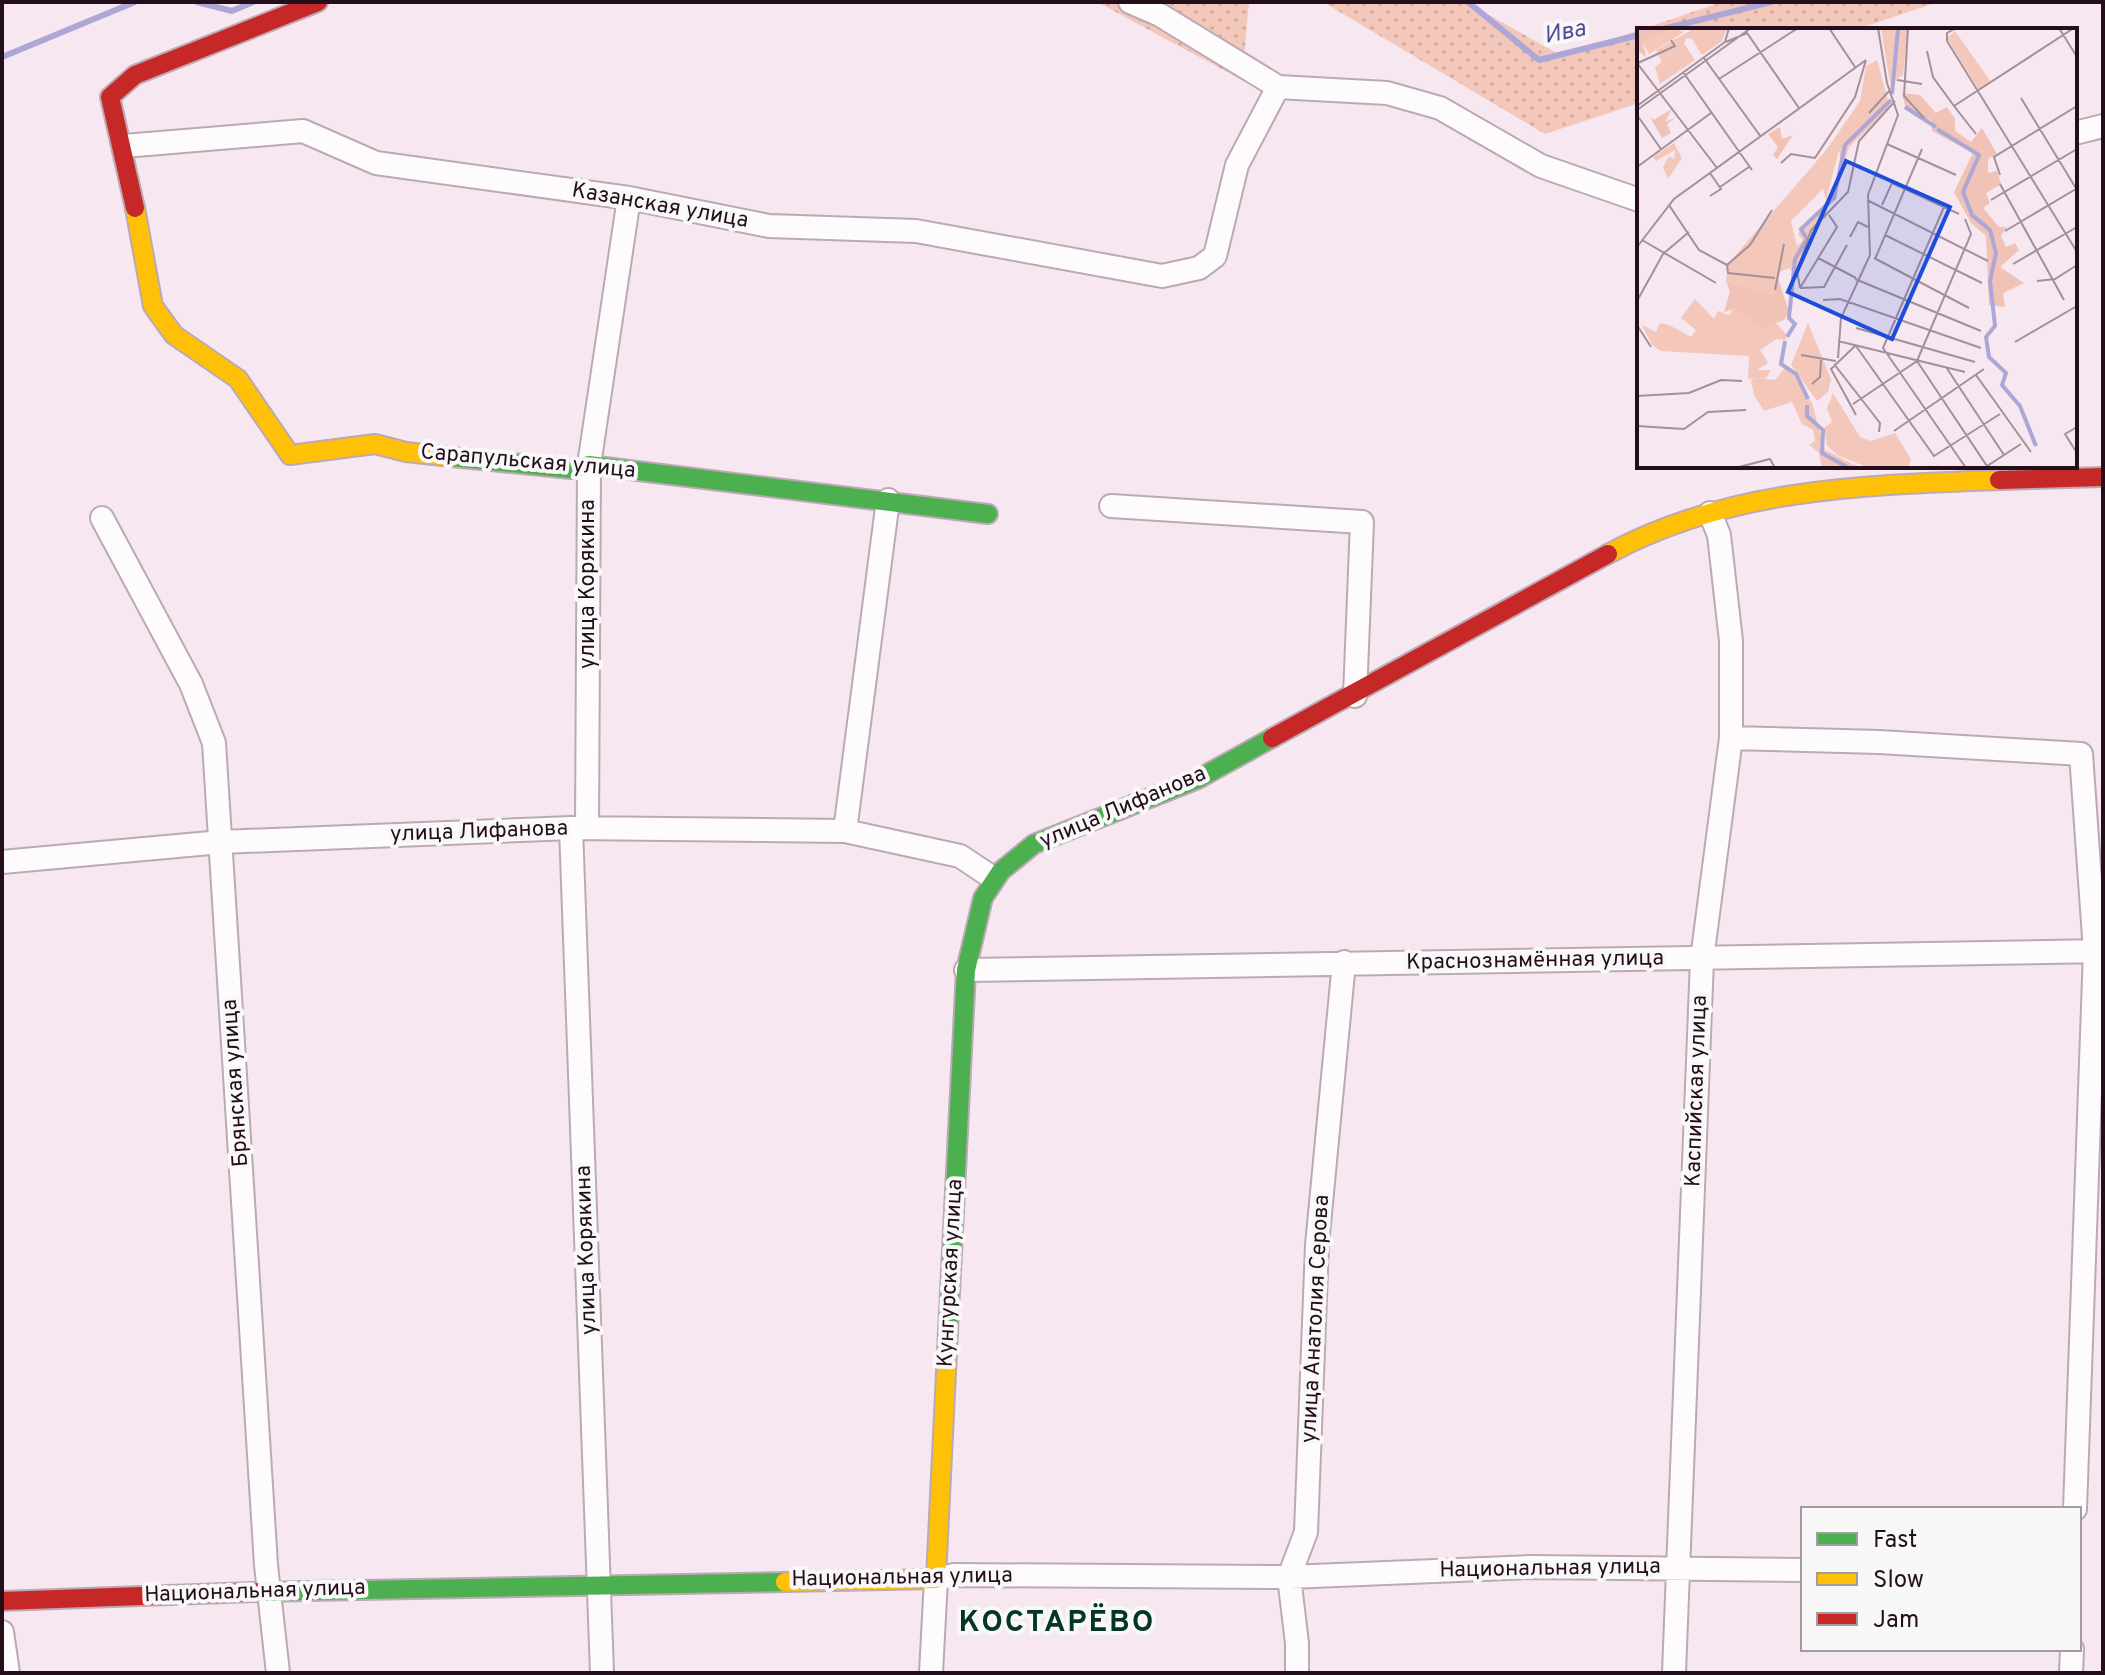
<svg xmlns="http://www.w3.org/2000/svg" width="2105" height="1675" font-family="Overpass,sans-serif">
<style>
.grass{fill:url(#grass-dots)}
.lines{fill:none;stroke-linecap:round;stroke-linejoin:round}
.stream{stroke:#aca7d7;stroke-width:6}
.street-casing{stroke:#bca9b4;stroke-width:26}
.fast-casing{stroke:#bca9b4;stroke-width:22}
.slow-casing{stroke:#bca9b4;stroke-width:22}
.jam-casing{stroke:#bca9b4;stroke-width:22}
.street{stroke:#fefbfd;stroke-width:22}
.fast{stroke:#4caf50;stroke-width:18}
.slow{stroke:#ffc107;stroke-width:18}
.jam{stroke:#c62828;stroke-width:18}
.labels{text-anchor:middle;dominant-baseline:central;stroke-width:8;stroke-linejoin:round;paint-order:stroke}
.street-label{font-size:22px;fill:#250e1c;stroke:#f8f8f8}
.water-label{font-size:24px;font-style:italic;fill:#504a99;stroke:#f8f8f8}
.district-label{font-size:30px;font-weight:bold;letter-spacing:2px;fill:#053625;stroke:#f8f8f8}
.inset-river{fill:none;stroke:#aca7d7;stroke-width:4}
.inset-road{fill:none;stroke:#a3909b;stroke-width:2}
.view{fill:#1d4ed8;fill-opacity:0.15;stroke:#1d4ed8;stroke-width:4}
.inset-edge{fill:none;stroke:#250e1c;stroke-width:4}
</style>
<defs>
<pattern id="grass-dots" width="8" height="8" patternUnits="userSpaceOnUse" patternTransform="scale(2)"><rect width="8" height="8" fill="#f4c7bb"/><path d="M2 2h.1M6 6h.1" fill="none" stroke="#d1aaa0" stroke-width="1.8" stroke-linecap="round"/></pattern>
</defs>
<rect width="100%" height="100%" fill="#f7e7f0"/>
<path class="grass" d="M1097,2H1249L1242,80Z
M1323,2H1466L1562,56L1639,30V103L1545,134Z
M1722,2H1938L1855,30H1640Z"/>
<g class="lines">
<path class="stream" d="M197,2L232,11L253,2
M1468,2L1539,60L1639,35
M1659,30L1771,2
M2,57L135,2"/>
<defs>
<path id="street" d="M1130,2L1160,15L1278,87L1387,93L1440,108L1541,166L1639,200
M2075,133L2103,126
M124,146L303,131L376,163L629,198L769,226L916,231L1162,276L1199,268L1215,256L1237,165L1278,87
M1111,506L1362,522L1355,696
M102,518L191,684L214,743L266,1565L278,1673
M1731,738L1879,742L2081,754L2095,951L2075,1509
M571,828L602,1673
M587,828L589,465L629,198
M845,831L888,500
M2,862L221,842L571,828L845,831L960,856L993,878
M966,970L2103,951
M2,1632L8,1673
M931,1673L936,1579L954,1575L1289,1577L1530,1567L1803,1570
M1297,1673V1643L1289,1577L1306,1532L1317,1245L1344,962
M1674,1673L1702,959L1731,738V641L1719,535L1710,513
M2071,1673L2072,1649"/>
<path id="fast" d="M452,457L571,469L589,465L988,514
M947,1352L966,970L983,898L1001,871L1034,844L1198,779L1272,738
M253,1592L785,1582"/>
<path id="slow" d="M135,208L153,306L174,335L238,379L290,455L375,444L406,452L452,457
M1608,554C1729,488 1865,485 1999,480
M785,1582L936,1579L947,1352"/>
<path id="jam" d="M135,208L110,97L135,75L318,2
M1999,480L2103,477
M1272,738L1608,554
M2,1601L253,1592"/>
</defs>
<use href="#street" class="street-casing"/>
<use href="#fast" class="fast-casing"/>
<use href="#slow" class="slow-casing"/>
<use href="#jam" class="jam-casing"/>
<use href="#street" class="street"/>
<use href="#fast" class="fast"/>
<use href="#slow" class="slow"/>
<use href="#jam" class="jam"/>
</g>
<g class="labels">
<g class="street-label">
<text transform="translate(660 206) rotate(10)">Казанская улица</text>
<text transform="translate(528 462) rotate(5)">Сарапульская улица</text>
<text transform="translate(588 584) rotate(-90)">улица Корякина</text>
<text transform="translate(1123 808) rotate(-23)">улица Лифанова</text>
<text transform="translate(479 832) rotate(-2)">улица Лифанова</text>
<text transform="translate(1535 961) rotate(-1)">Краснознамённая улица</text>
<text transform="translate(236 1083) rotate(-94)">Брянская улица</text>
<text transform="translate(1697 1091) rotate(-88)">Каспийская улица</text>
<text transform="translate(587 1250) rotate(-92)">улица Корякина</text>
<text transform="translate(951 1273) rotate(-87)">Кунгурская улица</text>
<text transform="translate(1316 1319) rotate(-87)">улица Анатолия Серова</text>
<text transform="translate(1550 1569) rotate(-1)">Национальная улица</text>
<text transform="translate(902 1578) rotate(-1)">Национальная улица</text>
<text transform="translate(255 1592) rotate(-2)">Национальная улица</text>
</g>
<g class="water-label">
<text transform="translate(1565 33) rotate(-11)">Ива</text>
</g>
<g class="district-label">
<text x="1057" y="1623">КОСТАРЁВО</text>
</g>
</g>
<g transform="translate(1637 28)">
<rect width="440" height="440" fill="#f7e7f0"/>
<path d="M36,0L47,4L12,26L6,15ZM244,0H271L266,47L253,55ZM318,3L354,54L342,62L310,10ZM240,32L253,80L212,119L205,142L202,122L189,172L186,161L154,193L160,218L166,212L161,207L164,198L184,185L190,189L177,199L160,250L152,240L143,244L138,267L89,253L91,236L190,121L223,73L229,38ZM37,115L45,130L31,151L26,139L32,128L37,131L38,122L19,133L16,129ZM58,271L77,291L81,283L92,287L96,281L136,292L150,307L148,312L140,311L123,322L131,335L120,342H134L129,350H121L138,352L150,337L175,375L188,422L224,440H185L182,425L172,417L178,413L176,402L165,396L155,374L127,383L117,367L114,352L119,350L111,351L112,328L24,323L15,317L5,297L19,304L23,295L32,297L54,309L59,302L44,290ZM171,295L194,351L191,364L180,373L154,337ZM196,365L223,409L234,413L258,405L274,431L271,440L227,438L200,427L190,417L187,400L195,394L190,380Z" fill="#f4c7bb"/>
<path d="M7,0H36L6,15L9,29L0,22V4ZM265,65L283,67L299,85L310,79L318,91V103L334,114L345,100L360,126L351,131V145L360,143L364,156L349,165L353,175L346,180L362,199H370L364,208L369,219L378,215L382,222L363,239L387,255L366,265L368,279L352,277L349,208L334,195L317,164L336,125L295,103L294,92L269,82ZM35,81L28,94L40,89L30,96L34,105L25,110L13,89L17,92ZM143,99L145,111L156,107L140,131L136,127L141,119L131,106ZM141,250L152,284L147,292L126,300L97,281L87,284L93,263L89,253L138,267Z" fill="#f1c2b6"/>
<path d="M58,0H90L85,13L65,27L55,11L49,10L47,16L58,32L23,56L18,39L25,34L19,22Z" fill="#f4c7bb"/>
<path class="inset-river" d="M255,66L261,1M268,79L299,99M300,101L342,127L326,164L335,187L353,202L359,225L353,253L358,298L349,309L352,329L369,345L365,357L383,378L399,418M150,309L158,296L152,290L158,231L170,211L164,201L197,170L208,117L254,72M148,313L144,336L159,346L171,371M170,377V388L186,402L185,425L212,440"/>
<path class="inset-road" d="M192,0L218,39M271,0L267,68L287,90M319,0L310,5V13L440,224M422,0L440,29M89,14L110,5L162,80M290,23L296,49L317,78L437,0M67,30L124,109M0,35L80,140M1,35L38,18L34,12M46,44L115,142M82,51L161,0M260,52L285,56M384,70L440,162M0,78L88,14L92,0M317,78L339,106M0,82L114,0M232,85L253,62M0,87L24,121M250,116L319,147M144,135L154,126L178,130L218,69L229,32M0,139L74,85M363,147L357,129L440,78M363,156L427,272M83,159L112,139M73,168L84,161L73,145M230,172L351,233M354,172L440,121M32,177L62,222L90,237M245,177L255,155L322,186M307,179L246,320L329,440M368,203L439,161M248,207L345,255M213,209L221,194L231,199M5,212L79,255M0,219L37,171L229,32M181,230L219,250M237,230L332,280M238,231L285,121M376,236L440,199M90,237L113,217L135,182M90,237L91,245L138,250M218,251L344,303M400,253L418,251L440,237M163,260L160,243L174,202L211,164L222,113L258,73M163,260L200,199L192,187M163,260L187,259L210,217M138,262L147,216M186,272L203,271L344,320M0,273L26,226L52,204M0,297L14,319M219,300L338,334M201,313L328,344M378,314L440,278M218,318L194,341L219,387M219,318L297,428L363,386M164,327L199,333M201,330L204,290L233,227L231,167L261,87L250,55L241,0M280,333L350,438L384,416M197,336L243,395L242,404M309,339L367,427M339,347L394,424M175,356L183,349L184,332M0,368L52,365L84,352L105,353M216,376L280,333L334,206L328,191M0,398L47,401L71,384L109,382M440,399L428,406L440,425M257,403L347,341M98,440L133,431L138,440"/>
<path class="view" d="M209,133L313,179L255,311L151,264Z"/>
<rect width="440" height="440" class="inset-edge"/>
</g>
<rect width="2105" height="1675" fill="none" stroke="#250e1c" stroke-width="8"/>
<rect x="1801" y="1507" width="280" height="144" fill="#f8f8f8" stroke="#a49aa0" stroke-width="2"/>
<rect x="1817" y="1533" width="40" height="12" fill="#4caf50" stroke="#a49aa0" stroke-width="2"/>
<text x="1873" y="1547" font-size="24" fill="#250e1c">Fast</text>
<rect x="1817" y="1573" width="40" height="12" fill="#ffc107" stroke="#a49aa0" stroke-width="2"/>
<text x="1873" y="1587" font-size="24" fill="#250e1c">Slow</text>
<rect x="1817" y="1613" width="40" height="12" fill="#c62828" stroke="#a49aa0" stroke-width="2"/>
<text x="1873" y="1627" font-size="24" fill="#250e1c">Jam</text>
</svg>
